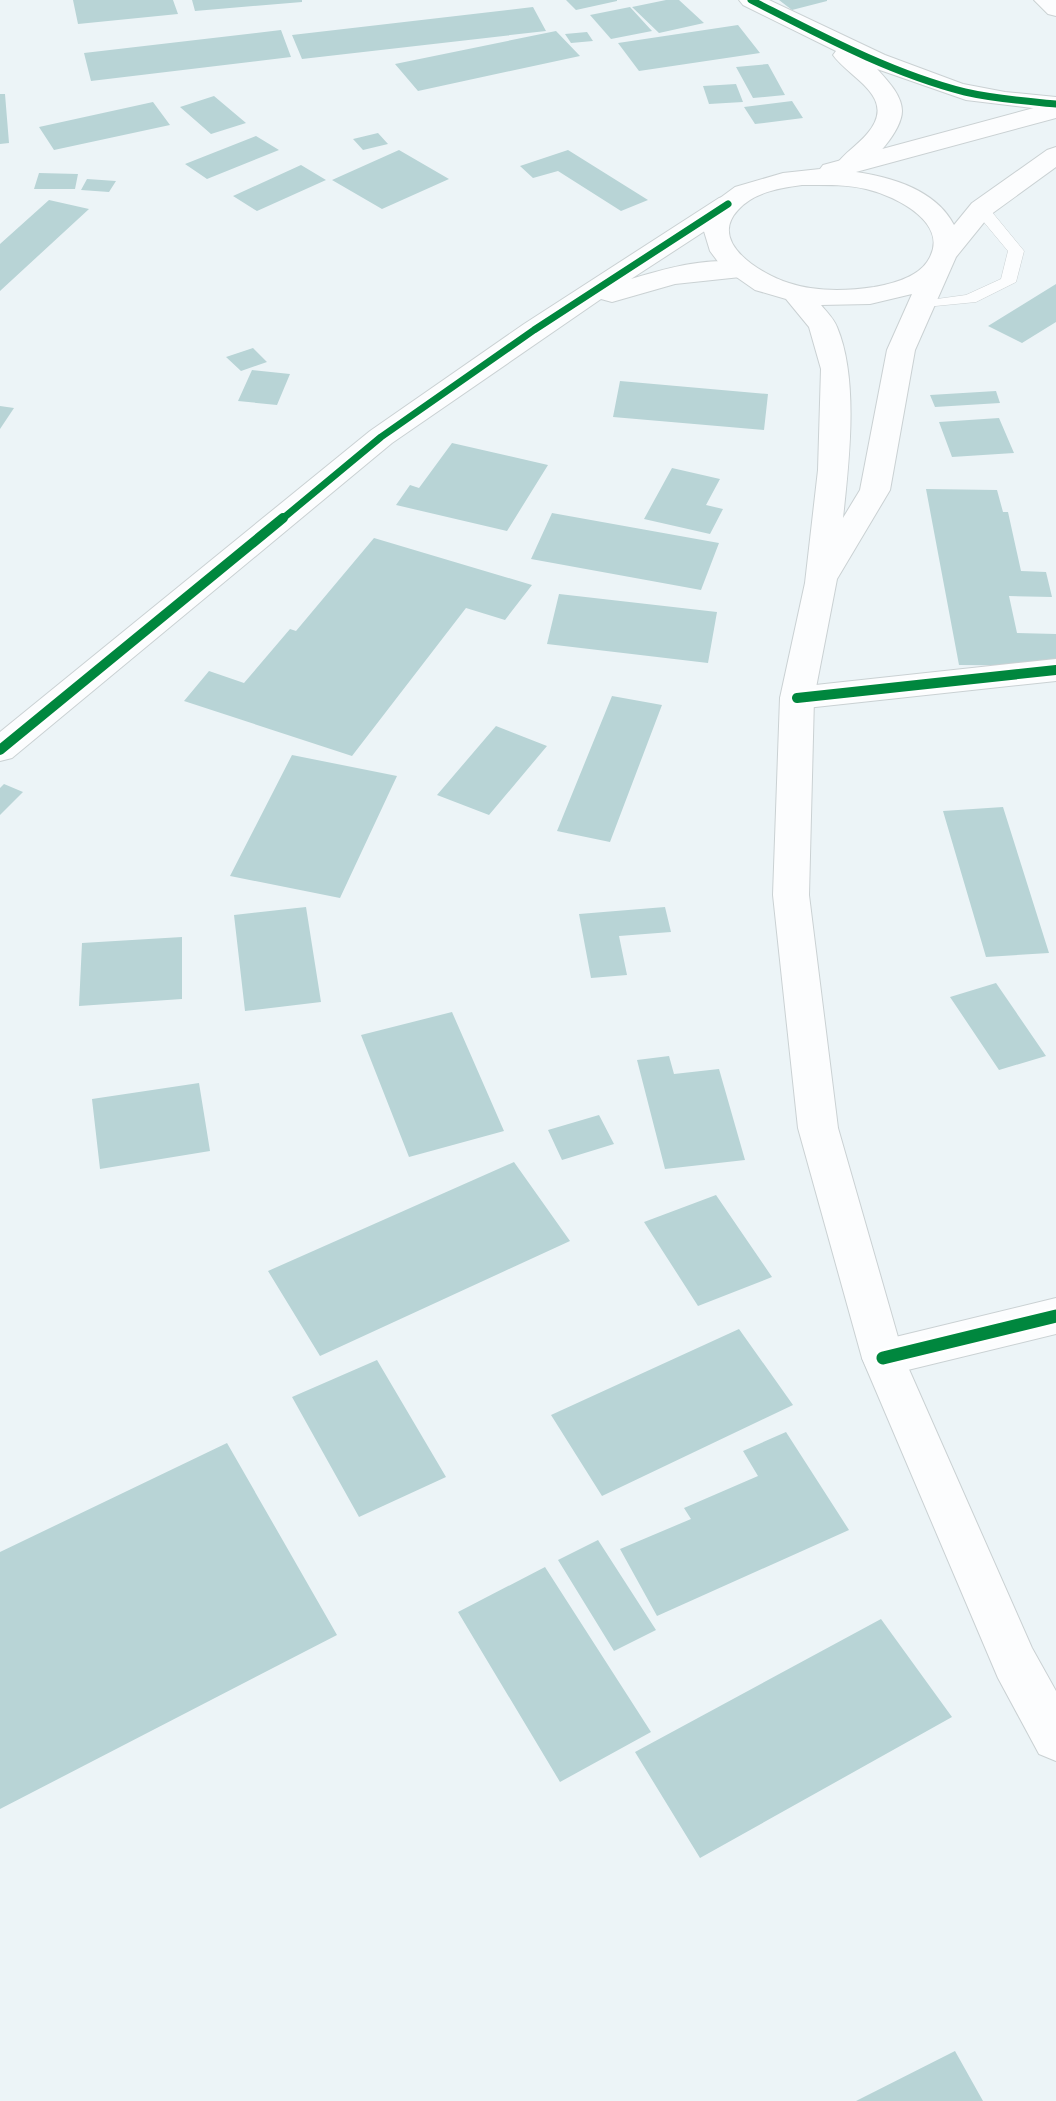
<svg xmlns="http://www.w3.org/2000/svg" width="1056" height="2101" font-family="'Archivo Narrow',sans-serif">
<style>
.building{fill:#b8d4d6}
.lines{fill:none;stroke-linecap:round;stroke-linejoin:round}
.service-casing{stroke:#cad1d3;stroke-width:1}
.minor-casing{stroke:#cad1d3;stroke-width:2}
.tertiary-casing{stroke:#cad1d3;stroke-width:2}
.secondary-casing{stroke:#cad1d3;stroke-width:2}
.service{fill:#fcfdfe;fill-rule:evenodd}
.minor{fill:#fcfdfe;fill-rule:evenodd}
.tertiary{fill:#fcfdfe;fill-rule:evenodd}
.secondary{fill:#fcfdfe;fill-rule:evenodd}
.cycleway-far2-casing{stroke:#fff;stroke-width:10}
.cycleway-far1-casing{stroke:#fff;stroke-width:14}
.cycleway-casing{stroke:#fff;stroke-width:18}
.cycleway-far2{stroke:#00873e;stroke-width:7}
.cycleway-far1{stroke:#00873e;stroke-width:10}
.cycleway{stroke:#00873e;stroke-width:13}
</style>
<rect width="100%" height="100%" fill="#ecf4f7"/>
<path class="building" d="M73,0H173L178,14L78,24Z
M192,0H302V2L195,11Z
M566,0H617V1L576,10Z
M666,0H679L704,23L659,33L632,7Z
M779,0H827V1L792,10Z
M533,7L546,31L302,59L292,35Z
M630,7L652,31L611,39L590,15Z
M738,25L760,53L639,71L618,43Z
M281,30L291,57L91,81L84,53Z
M556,31L580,56L418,91L395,64Z
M587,32L593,41L571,43L565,34Z
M768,64L785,95L753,98L736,67Z
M736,84L743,102L709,104L703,86Z
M0,94H5L9,143L0,144Z
M214,96L246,123L211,134L180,107Z
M792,101L803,118L755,124L744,107Z
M153,102L170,125L54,150L39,127Z
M378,133L388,144L363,150L353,139Z
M256,136L279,150L207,179L185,164Z
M399,150L449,179L382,209L332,180Z
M568,150L648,200L621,211L558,171L533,178L520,166Z
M301,165L326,180L257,211L233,196Z
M39,173L78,174L75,189H34Z
M87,179L116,181L109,192L81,190Z
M49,200L89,209L0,291V244Z
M1056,284V322L1022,343L988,326Z
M253,348L267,362L241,371L226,357Z
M252,370L290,374L277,405L238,401Z
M620,381L768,394L764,430L613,417Z
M996,391L1000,403L935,407L930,395Z
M0,406L14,408L0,429Z
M999,418L1014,453L952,457L939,422Z
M452,443L548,465L507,531L396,505L410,485L419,488Z
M672,468L720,479L706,505L723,509L710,534L644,519Z
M926,489L997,490L1003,512H1008L1021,571L1046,572L1052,597L1009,596L1017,633L1056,634V666L959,665Z
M552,513L719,543L701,590L531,559Z
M374,538L532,585L505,620L466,608L352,756L184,701L209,671L244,683L290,629L296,631Z
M559,594L717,612L708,663L547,644Z
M612,696L662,705L610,842L557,831Z
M496,726L547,746L489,815L437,795Z
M292,755L397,776L340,898L230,876Z
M4,784L23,792L0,815V788Z
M1003,807L1049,953L986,957L943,811Z
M306,907L321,1002L245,1011L234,915Z
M665,907L671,932L619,936L627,975L591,978L579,914Z
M182,937V999L79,1006L82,943Z
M996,983L1046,1056L999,1070L950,997Z
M452,1012L504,1131L409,1157L361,1035Z
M669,1056L674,1074L719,1069L745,1160L665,1169L637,1060Z
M199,1083L210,1151L100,1169L92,1099Z
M599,1115L614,1144L562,1160L548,1130Z
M514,1162L570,1241L320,1356L268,1271Z
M716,1195L772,1277L698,1306L644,1222Z
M739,1329L793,1405L602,1496L551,1415Z
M377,1360L446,1477L359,1517L292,1397Z
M786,1432L849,1530L657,1616L620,1549L691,1519L684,1508L758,1476L743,1451Z
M227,1443L337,1635L0,1809V1552Z
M598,1540L656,1630L614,1651L558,1560Z
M545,1567L651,1732L560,1782L458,1612Z
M881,1619L952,1717L700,1858L635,1752Z
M955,2051L983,2101H856Z"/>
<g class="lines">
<defs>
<path id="service" d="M981,204L987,206L1024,251L1016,282L976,302L915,308L913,305L915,302L966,295L1001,279L1008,251L973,209Z"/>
<path id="minor" d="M1034,0H1056V16L1048,14Z
M1056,659V681L797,709L785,706L780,698L785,690L797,687Z
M1056,1298V1334L883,1376L868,1371L862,1358L868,1345L883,1340Z"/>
<path id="tertiary" d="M739,0H769L885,55L963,84L1005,92L1056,97V111L966,100L877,69C887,80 902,95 902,111C902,130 873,164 856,171C850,173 846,172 840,170L836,165C844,153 858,145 867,134C899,97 850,79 833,55L836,51L743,5Z
M728,196L737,198L741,204L737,210L631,279C667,268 713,255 750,264L754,270L750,276L675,284L612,302L601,299L392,443L12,758L0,761V732L370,431L524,324L719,198Z"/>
<path id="secondary" d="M1056,102V118L856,172C891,177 936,190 954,225L972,203L1047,150L1056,147V167L990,215L956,257L915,350L890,490L837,579L814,698L809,895L838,1128L904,1358L1032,1648L1056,1691V1761L1039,1754L998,1678L862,1358L798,1128L773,895L780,698L805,583L818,470L821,369L809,327L786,299L755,290L722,267L710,251L703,228L707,216L720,198L735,187L783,173L820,169L823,165ZM802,185C823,185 845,184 866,189C896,196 953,224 927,262C916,278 891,284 874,287C847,291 816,292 789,283C763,275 707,243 738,210C754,192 780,188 802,185ZM912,294L887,350L860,490L843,518C849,462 859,379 837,327C834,319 827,312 821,305L870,304Z"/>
</defs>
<use href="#service" class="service-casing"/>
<use href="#minor" class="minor-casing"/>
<use href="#tertiary" class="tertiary-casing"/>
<use href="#secondary" class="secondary-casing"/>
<use href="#service" class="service"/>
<use href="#minor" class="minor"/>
<use href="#tertiary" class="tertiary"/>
<use href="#secondary" class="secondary"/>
<defs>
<path id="cycleway-far2" d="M751,0C820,35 890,73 965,92C995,99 1025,101 1056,104
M281,520L381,437L534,330L728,204"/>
<path id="cycleway-far1" d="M797,698L1056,670
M0,750L283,518"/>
<path id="cycleway" d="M883,1358L1056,1316"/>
</defs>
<use href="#cycleway-far2" class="cycleway-far2-casing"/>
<use href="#cycleway-far1" class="cycleway-far1-casing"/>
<use href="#cycleway" class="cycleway-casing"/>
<use href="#cycleway-far2" class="cycleway-far2"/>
<use href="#cycleway-far1" class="cycleway-far1"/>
<use href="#cycleway" class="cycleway"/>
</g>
</svg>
